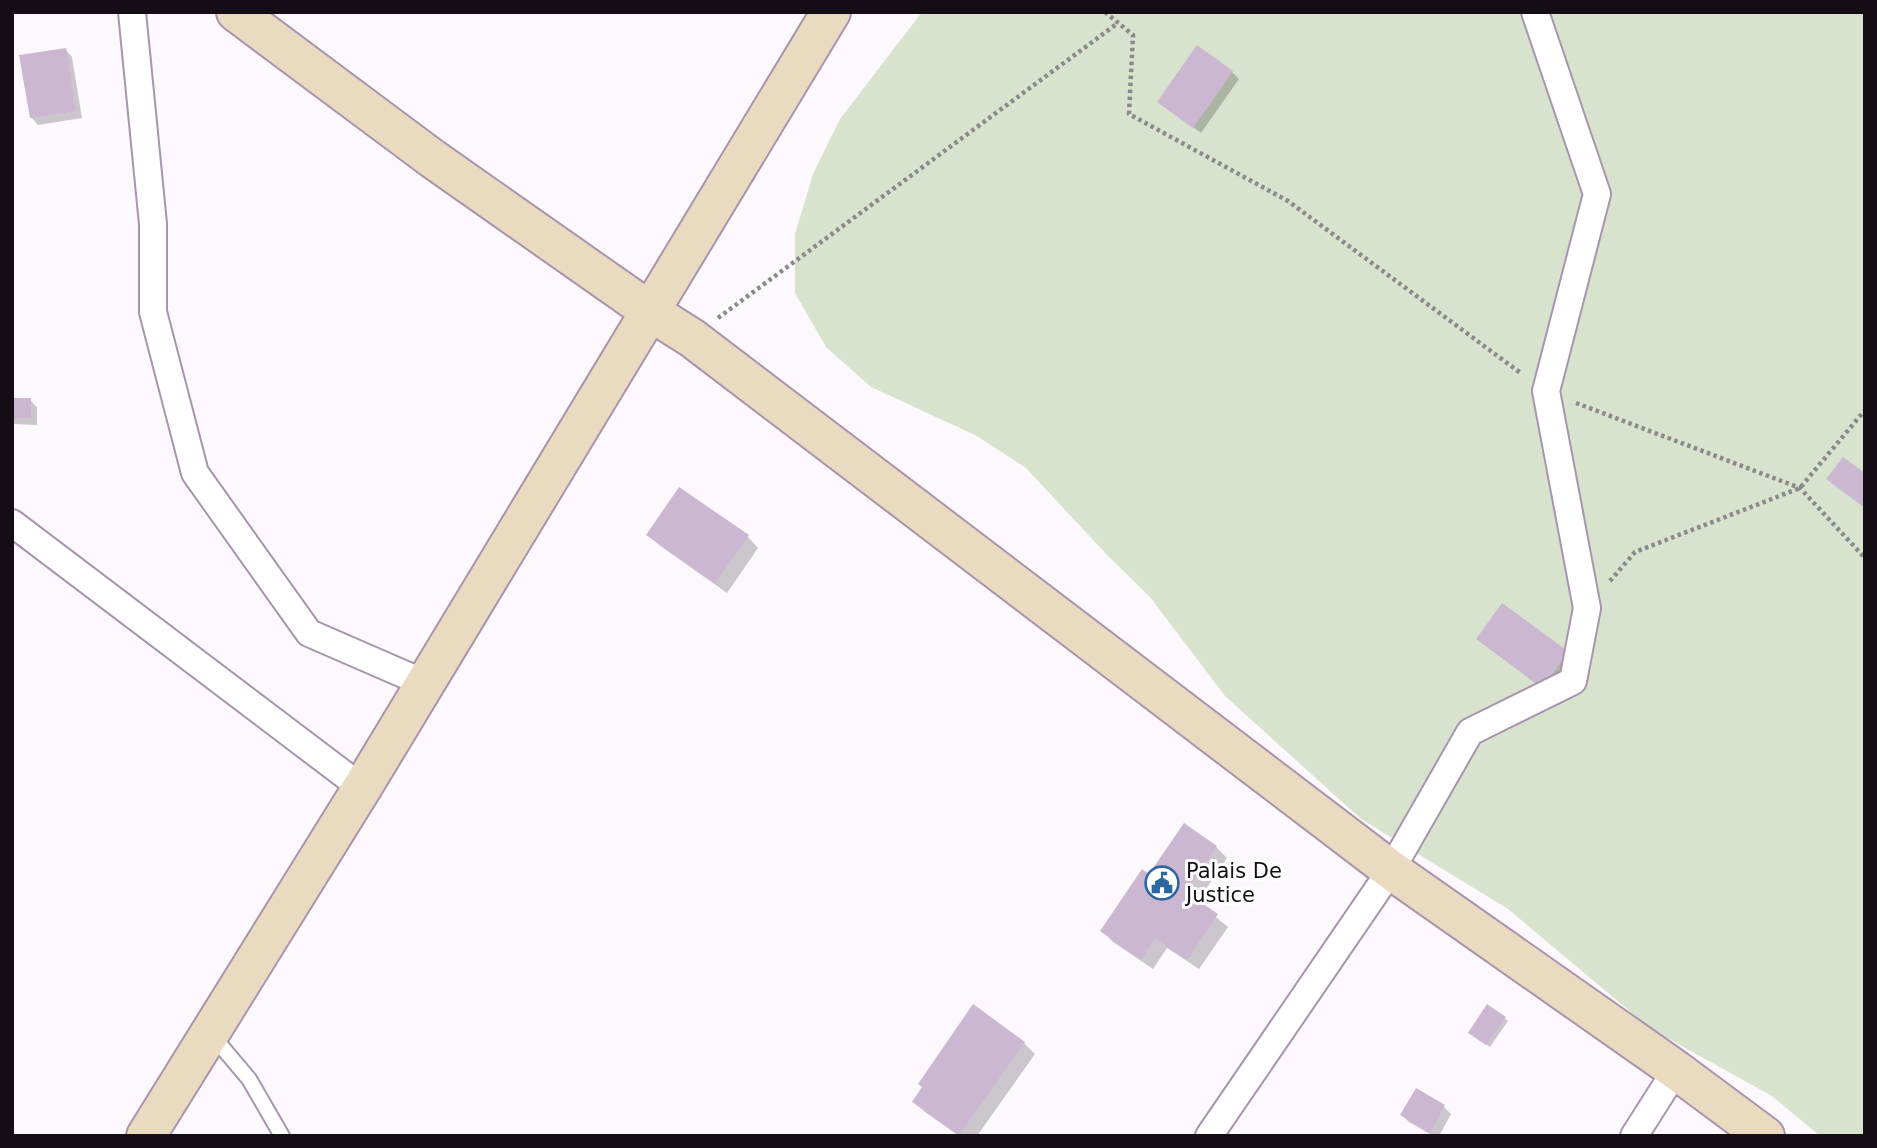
<svg xmlns="http://www.w3.org/2000/svg" width="1877" height="1148" font-family="'DejaVu Sans',sans-serif">
<style>
.green{fill:#d7e3cd}
.shadow{fill:#0003}
.building{fill:#ccb7d2}
.lines{fill:none;stroke-linecap:round;stroke-linejoin:round}
.lane-casing{stroke:#a994ae;stroke-width:18}
.street-casing{stroke:#a994ae;stroke-width:30}
.secondary-casing{stroke:#a994ae;stroke-width:42}
.path{stroke:#8d878e;stroke-width:4.5;stroke-dasharray:3.5 3.5;stroke-linecap:butt}
.lane{stroke:#fff;stroke-width:14}
.street{stroke:#fff;stroke-width:26}
.secondary{stroke:#eadac0;stroke-width:38}
.labels{text-anchor:middle;dominant-baseline:central;stroke-width:6;stroke-linejoin:round;paint-order:stroke}
.poi-label{font-size:21px;fill:#140d16;stroke:#fff;text-anchor:start}
</style>
<rect width="100%" height="100%" fill="#fdf8fe"/>
<path class="green" d="M922,12H1865V1136H1820L1772,1096L1651,1029L1508,909L1361,819L1225,696L1150,597L1108,556L1026,468L977,436L871,387L826,347L795,293V234L813,174L840,119Z"/>
<path class="shadow" d="M65,49L72,57L82,118L38,125L31,117Z
M1232,72L1239,79L1201,133L1159,102Z
M12,400H30L37,407V425L12,424Z
M648,534L748,537L758,548L727,593L659,545Z
M1478,639L1575,660L1550,694Z
M1184,825L1216,847L1227,858L1197,902L1228,927L1199,969L1167,948L1153,969L1113,942L1102,931L1149,877Z
M1504,1018L1508,1021L1490,1047L1473,1035Z
M1024,1043L1035,1054L977,1136H959L925,1112L914,1101Z
M1416,1090L1444,1107L1451,1114L1439,1136H1433L1409,1122L1402,1115Z"/>
<path class="building" d="M1197,45L1233,71L1193,128L1157,102Z
M66,48L76,111L30,118L19,55Z
M12,398H31V418H12Z
M1843,457L1865,473V508L1826,479Z
M679,487L749,535L715,583L646,535Z
M1502,603L1569,652L1542,688L1476,639Z
M1184,823L1217,846L1186,892L1218,914L1187,960L1155,938L1141,960L1100,931L1142,869L1149,874Z
M973,1004L1025,1042L959,1135L912,1102L922,1087L918,1084Z
M1487,1004L1506,1017L1486,1045L1468,1033Z
M1416,1088L1445,1105L1430,1133L1400,1115Z"/>
<g class="lines">
<defs>
<path id="lane" d="M211,1034L249,1079L282,1136"/>
<path id="street" d="M132,12L153,224V312L195,473L309,633L424,683
M12,523L362,788
M1209,1136L1391,870L1470,732L1573,681L1587,608L1546,391L1597,194L1535,12
M1634,1136L1676,1070"/>
<path id="secondary" d="M236,12L433,159L651,312L692,338L1391,870L1676,1070L1765,1136
M146,1136L362,788L831,12"/>
</defs>
<use href="#lane" class="lane-casing"/>
<use href="#street" class="street-casing"/>
<use href="#secondary" class="secondary-casing"/>
<path class="path" d="M1105,12L1133,35L1129,114L1288,201L1522,374
M718,318L1118,23
M1576,403L1800,488L1865,558
M1610,581L1635,552L1800,488L1865,410"/>
<use href="#lane" class="lane"/>
<use href="#street" class="street"/>
<use href="#secondary" class="secondary"/>
</g>
<defs>
<symbol id="civic-ring" viewBox="-11 -11 22 22"><circle r="9.5" fill="#fff" stroke="#2b689f" stroke-width="1.5"/><path d="M-.6-6.5H3V-4.5H.6V-3L4-1V1h2V6H-6V1h2V-1L-.6-3ZM-1.2 2.5V6h2.4V2.5Z" fill="#2b689f"/></symbol>
</defs>
<g fill-rule="evenodd">
<use href="#civic-ring" x="1143" y="864" width="38" height="38"/>
</g>
<g class="labels">
<g class="poi-label">
<text x="1186" y="871">Palais De<tspan x="1186" dy="24">Justice</tspan></text>
</g>
</g>
<rect width="1877" height="1148" fill="none" stroke="#140d16" stroke-width="28"/>
</svg>
